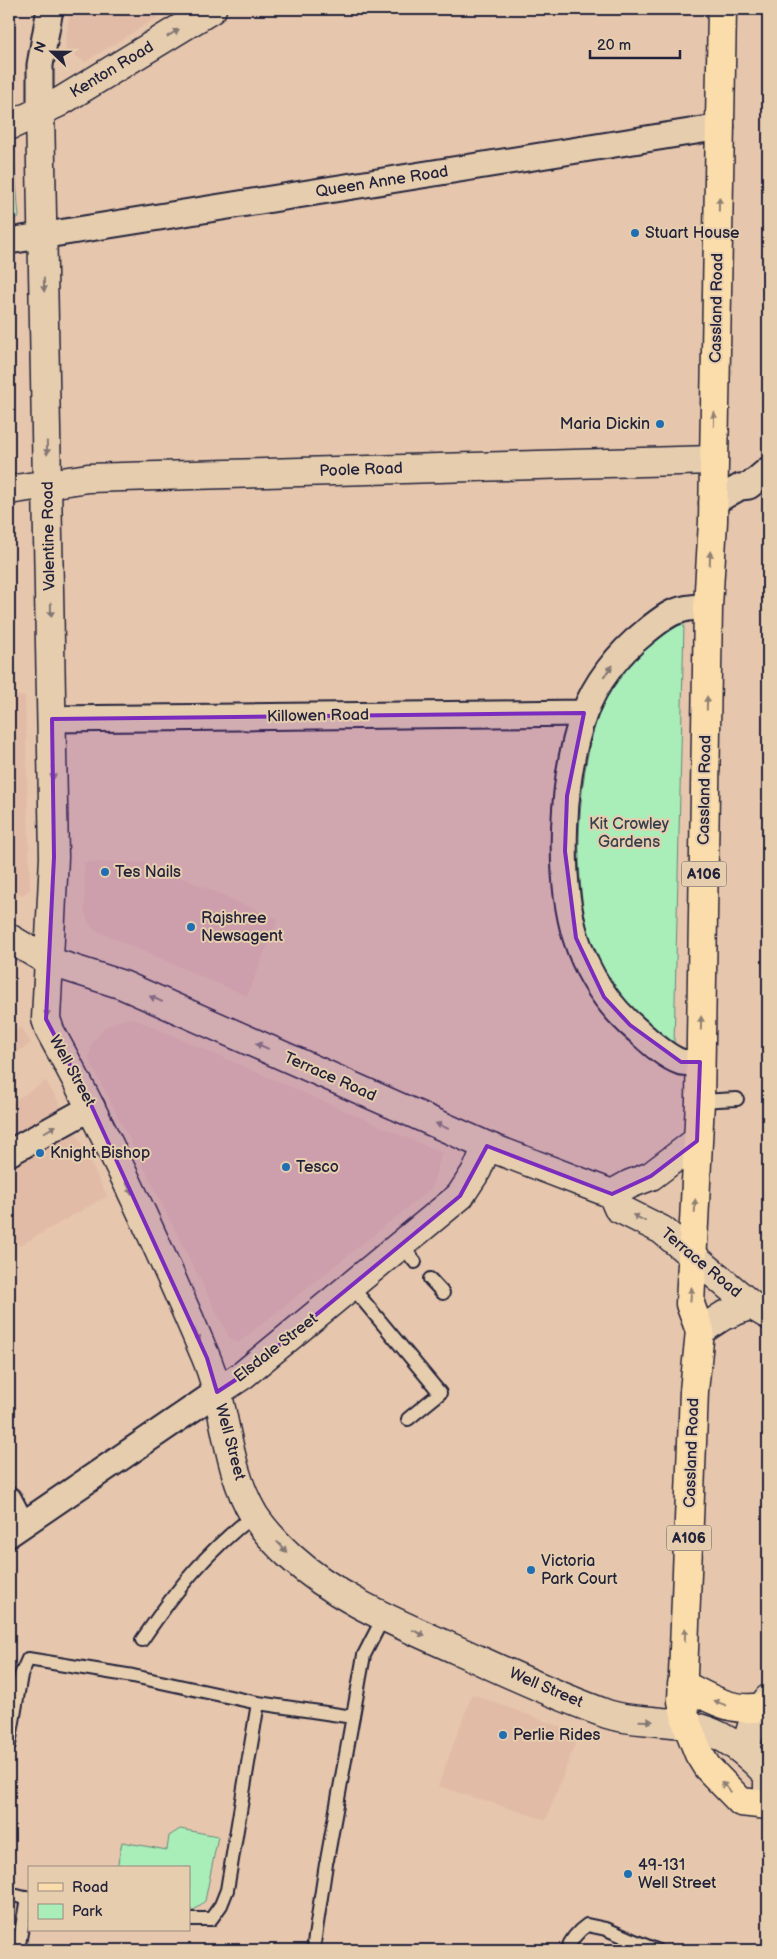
<svg xmlns="http://www.w3.org/2000/svg" width="777" height="1959" font-family="'Balsamiq Sans',sans-serif">
<style>
.built{fill:#e2bba7}
.green{fill:#a9edb9;stroke:#66887a}
.lines{fill:none;stroke-linecap:round;stroke-linejoin:round}
.service-casing{stroke:#22223b;stroke-width:16}
.minor-casing{stroke:#22223b;stroke-width:29}
.tertiary-casing{stroke:#22223b;stroke-width:31}
.secondary-casing{stroke:#22223b;stroke-width:31}
.primary-casing{stroke:#22223b;stroke-width:31}
.service{stroke:#e6cdae;stroke-width:12}
.minor{stroke:#e6cdae;stroke-width:25}
.tertiary{stroke:#e6cdae;stroke-width:28}
.secondary{stroke:#e6cdae;stroke-width:28}
.primary{stroke:#fbddab;stroke-width:28}
.oneway{fill:#847874}
.oneway2{fill:#8e8073}
.marked{fill:#7b2cbf;fill-opacity:0.2;stroke:#7b2cbf;stroke-width:4;stroke-linejoin:round}
.poi-dot{fill:#1f6fb2;stroke:#e6cdae;stroke-width:2}
.labels{text-anchor:middle;dominant-baseline:central;stroke-width:4;stroke-linejoin:round;paint-order:stroke}
.shield{fill:#e6cdae;stroke:#5d555e;stroke-width:1}
.shield-label{font-size:15px;font-weight:bold;fill:#22223b}
.street-label{font-size:16px;fill:#22223b;stroke:#e6cdae}
.poi-label{font-size:16px;fill:#22223b;stroke:#e6cdae;text-anchor:start}
.park-label{font-size:16px;fill:#36404e;stroke:#e6cdae}
</style>
<rect width="100%" height="100%" fill="#e6c6ac"/>
<filter id="ink" filterUnits="userSpaceOnUse"><feTurbulence type="fractalNoise" baseFrequency=".02" numOctaves="2"/><feDisplacementMap in="SourceGraphic" scale="10" xChannelSelector="R" yChannelSelector="G"/><feConvolveMatrix kernelMatrix="1 2 1 2 8 2 1 2 1" color-interpolation-filters="sRGB"/></filter>
<g filter="url(#ink)">
<path class="built" d="M70,9H153L158,17L85,62L65,49Z
M25,696L30,890L22,895L9,888V697Z
M84,862H145L278,919L247,996L94,930L87,920L85,911Z
M132,1018L442,1153L431,1189L238,1343L230,1339L89,1059L91,1045L104,1028L118,1021Z
M21,1027L31,1043L9,1058V1035Z
M46,1081L65,1113L9,1146V1104Z
M72,1125L107,1196L19,1246L9,1225V1162Z
M472,1694L579,1734L546,1820L438,1786Z"/>
<path class="green" d="M9,159H14L19,217L9,222Z
M684,623L674,1044C643,1026 616,997 600,965C567,901 575,754 609,691C626,661 654,638 684,623Z
M180,1829L218,1836L205,1901L194,1910L189,1909V1868H117L122,1842L167,1850L169,1836Z"/>
<g class="lines">
<defs>
<path id="service" d="M700,1101L737,1099
M402,1246L415,1262
M430,1279L443,1293
M352,1287L440,1393L408,1419
M142,1640C177,1589 205,1553 254,1515
M9,1745L21,1675L28,1659L133,1676L258,1703L353,1717
M327,1860L364,1655L384,1616
M9,1894L29,1899
M189,1919H211L221,1905L227,1890L258,1703
M18,1950L27,1898
M313,1950L326,1864
M567,1950C571,1939 577,1932 587,1925L606,1929L656,1950"/>
<path id="minor" d="M40,110V65L50,9
M9,241L721,127
M712,503L740,487L749,486L768,470
M52,719L584,713
M700,1062C694,1062 687,1063 681,1062C666,1057 650,1042 638,1031C608,1006 588,976 576,938C557,877 562,774 584,714C595,683 619,653 644,633C667,614 677,606 708,607
M9,1153L92,1107
M9,1500L22,1525
M9,1534L217,1392"/>
<path id="tertiary" d="M40,110L54,857L46,1019L50,1031C108,1136 158,1245 205,1355C227,1406 225,1467 254,1515C264,1530 278,1545 291,1557C338,1600 400,1624 457,1650C506,1672 556,1696 607,1714C625,1720 643,1720 662,1722C710,1725 735,1740 768,1775V1802
M9,490L88,478L713,460
M9,938L48,961L123,985L487,1146L612,1194L618,1208L662,1230L751,1305L768,1315
M612,1194L630,1184L651,1176L697,1141
M700,1331L723,1316L751,1305
M217,1392L243,1375L460,1196L477,1170L487,1146
M744,1751L753,1723L768,1699"/>
<path id="secondary" d="M9,126L58,103L212,9"/>
<path id="primary" d="M722,9L713,521L708,607L700,1101L690,1304L700,1331L694,1391L682,1701L687,1724L699,1754L707,1767L741,1802L768,1805
M682,1684C707,1697 732,1713 761,1707"/>
</defs>
<use href="#service" class="service-casing"/>
<use href="#minor" class="minor-casing"/>
<use href="#tertiary" class="tertiary-casing"/>
<use href="#secondary" class="secondary-casing"/>
<use href="#primary" class="primary-casing"/>
<use href="#service" class="service"/>
<use href="#minor" class="minor"/>
<use href="#tertiary" class="tertiary"/>
<use href="#secondary" class="secondary"/>
<use href="#primary" class="primary"/>
</g>
<defs><path id="oneway-solid" d="M-6-.8H1V-3.2L6.5 0L1 3.2V.8H-6Z" transform="scale(1.25)"/></defs>
<g class="oneway">
<use href="#oneway-solid" transform="translate(173 33) rotate(-31)"/>
<use href="#oneway-solid" transform="translate(44 285) rotate(89)"/>
<use href="#oneway-solid" transform="translate(47 448) rotate(89)"/>
<use href="#oneway-solid" transform="translate(51 610) rotate(89)"/>
<use href="#oneway-solid" transform="translate(608 671) rotate(-52)"/>
<use href="#oneway-solid" transform="translate(53 773) rotate(89)"/>
<use href="#oneway-solid" transform="translate(156 999) rotate(-156)"/>
<use href="#oneway-solid" transform="translate(47 1010) rotate(91)"/>
<use href="#oneway-solid" transform="translate(262 1046) rotate(-156)"/>
<use href="#oneway-solid" transform="translate(442 1126) rotate(-156)"/>
<use href="#oneway-solid" transform="translate(50 1129) rotate(-30)"/>
<use href="#oneway-solid" transform="translate(129 1188) rotate(65)"/>
<use href="#oneway-solid" transform="translate(639 1218) rotate(-153)"/>
<use href="#oneway-solid" transform="translate(197 1335) rotate(65)"/>
<use href="#oneway-solid" transform="translate(282 1547) rotate(47)"/>
<use href="#oneway-solid" transform="translate(419 1633) rotate(24)"/>
<use href="#oneway-solid" transform="translate(646 1721) rotate(2)"/>
</g>
<g class="oneway2">
<use href="#oneway-solid" transform="translate(719 204) rotate(-89)"/>
<use href="#oneway-solid" transform="translate(714 419) rotate(-89)"/>
<use href="#oneway-solid" transform="translate(710 558) rotate(-88)"/>
<use href="#oneway-solid" transform="translate(707 703) rotate(-89)"/>
<use href="#oneway-solid" transform="translate(701 1023) rotate(-89)"/>
<use href="#oneway-solid" transform="translate(695 1206) rotate(-88)"/>
<use href="#oneway-solid" transform="translate(691 1294) rotate(-85)"/>
<use href="#oneway-solid" transform="translate(685 1635) rotate(-88)"/>
<use href="#oneway-solid" transform="translate(720 1703) rotate(-160)"/>
<use href="#oneway-solid" transform="translate(726 1787) rotate(-136)"/>
</g>
</g>
<path class="marked" d="M584,713L567,796L565,851L576,938L604,997L630,1025L681,1062H700L697,1141L651,1176L612,1194L487,1146L460,1196L243,1375L217,1392L207,1358L92,1107L46,1019L54,857L52,719Z"/>
<g class="poi-dot">
<circle cx="635" cy="233" r="5"/>
<circle cx="660" cy="424" r="5"/>
<circle cx="105" cy="872" r="5"/>
<circle cx="191" cy="927" r="5"/>
<circle cx="40" cy="1153" r="5"/>
<circle cx="286" cy="1167" r="5"/>
<circle cx="531" cy="1570" r="5"/>
<circle cx="503" cy="1735" r="5"/>
<circle cx="628" cy="1874" r="5"/>
</g>
<g class="labels">
<g class="shield">
<rect x="681.5" y="861.5" width="45" height="25" rx="4"/>
<rect x="666.5" y="1525.5" width="45" height="25" rx="4"/>
</g>
<g class="shield-label">
<text x="704" y="874">A106</text>
<text x="689" y="1538">A106</text>
</g>
<g class="street-label">
<text transform="translate(112 70) rotate(-31)">Kenton Road</text>
<text transform="translate(382 182) rotate(-9)">Queen Anne Road</text>
<text transform="translate(717 308) rotate(-89)">Cassland Road</text>
<text transform="translate(361 470) rotate(-2)">Poole Road</text>
<text transform="translate(49 536) rotate(-91)">Valentine Road</text>
<text transform="translate(318 716) rotate(-1)">Killowen Road</text>
<text transform="translate(705 790) rotate(-89)">Cassland Road</text>
<text transform="translate(72 1071) rotate(61)">Well Street</text>
<text transform="translate(330 1077) rotate(24)">Terrace Road</text>
<text transform="translate(701 1263) rotate(40)">Terrace Road</text>
<text transform="translate(276 1348) rotate(-38)">Elsdale Street</text>
<text transform="translate(230 1442) rotate(75)">Well Street</text>
<text transform="translate(692 1453) rotate(-88)">Cassland Road</text>
<text transform="translate(546 1688) rotate(23)">Well Street</text>
</g>
<g class="poi-label">
<text x="645" y="233">Stuart House</text>
<text x="650" y="424" text-anchor="end">Maria Dickin</text>
<text x="115" y="872">Tes Nails</text>
<text x="201" y="918">Rajshree<tspan x="201" dy="18">Newsagent</tspan></text>
<text x="50" y="1153">Knight Bishop</text>
<text x="296" y="1167">Tesco</text>
<text x="541" y="1561">Victoria<tspan x="541" dy="18">Park Court</tspan></text>
<text x="513" y="1735">Perlie Rides</text>
<text x="638" y="1865">49-131<tspan x="638" dy="18">Well Street</tspan></text>
</g>
<g class="park-label">
<text x="629" y="824">Kit Crowley<tspan x="629" dy="18">Gardens</tspan></text>
</g>
</g>
<rect width="777" height="1959" fill="none" stroke="#e6cdae" stroke-width="30"/>
<rect x="15" y="15" width="747" height="1929" fill="none" stroke="#22223b" stroke-width="2" filter="url(#ink)"/>
<rect x="28" y="1866" width="162" height="65" fill="#e6cdae" stroke="#988980"/>
<rect x="38" y="1883" width="25" height="8" fill="#fbddab" stroke="#988980"/>
<text x="72" y="1892" font-size="15" fill="#22223b">Road</text>
<rect x="38" y="1904" width="25" height="15" fill="#a9edb9" stroke="#988980"/>
<text x="72" y="1916" font-size="15" fill="#22223b">Park</text>
<g transform="translate(52 52) rotate(292)" stroke="#e6cdae" stroke-width="4" paint-order="stroke">
<path d="M0-4L9 19L0 12L-9 19Z" fill="#22223b"/>
<text y="-8" font-size="14" font-weight="bold" text-anchor="middle" fill="#22223b">N</text>
</g>
<path d="M590 50v8h90v-8" fill="none" stroke="#22223b" stroke-width="2.5"/>
<text x="597" y="50" font-size="15" fill="#22223b" stroke="#e6cdae" stroke-width="4" paint-order="stroke">20 m</text>
</svg>
